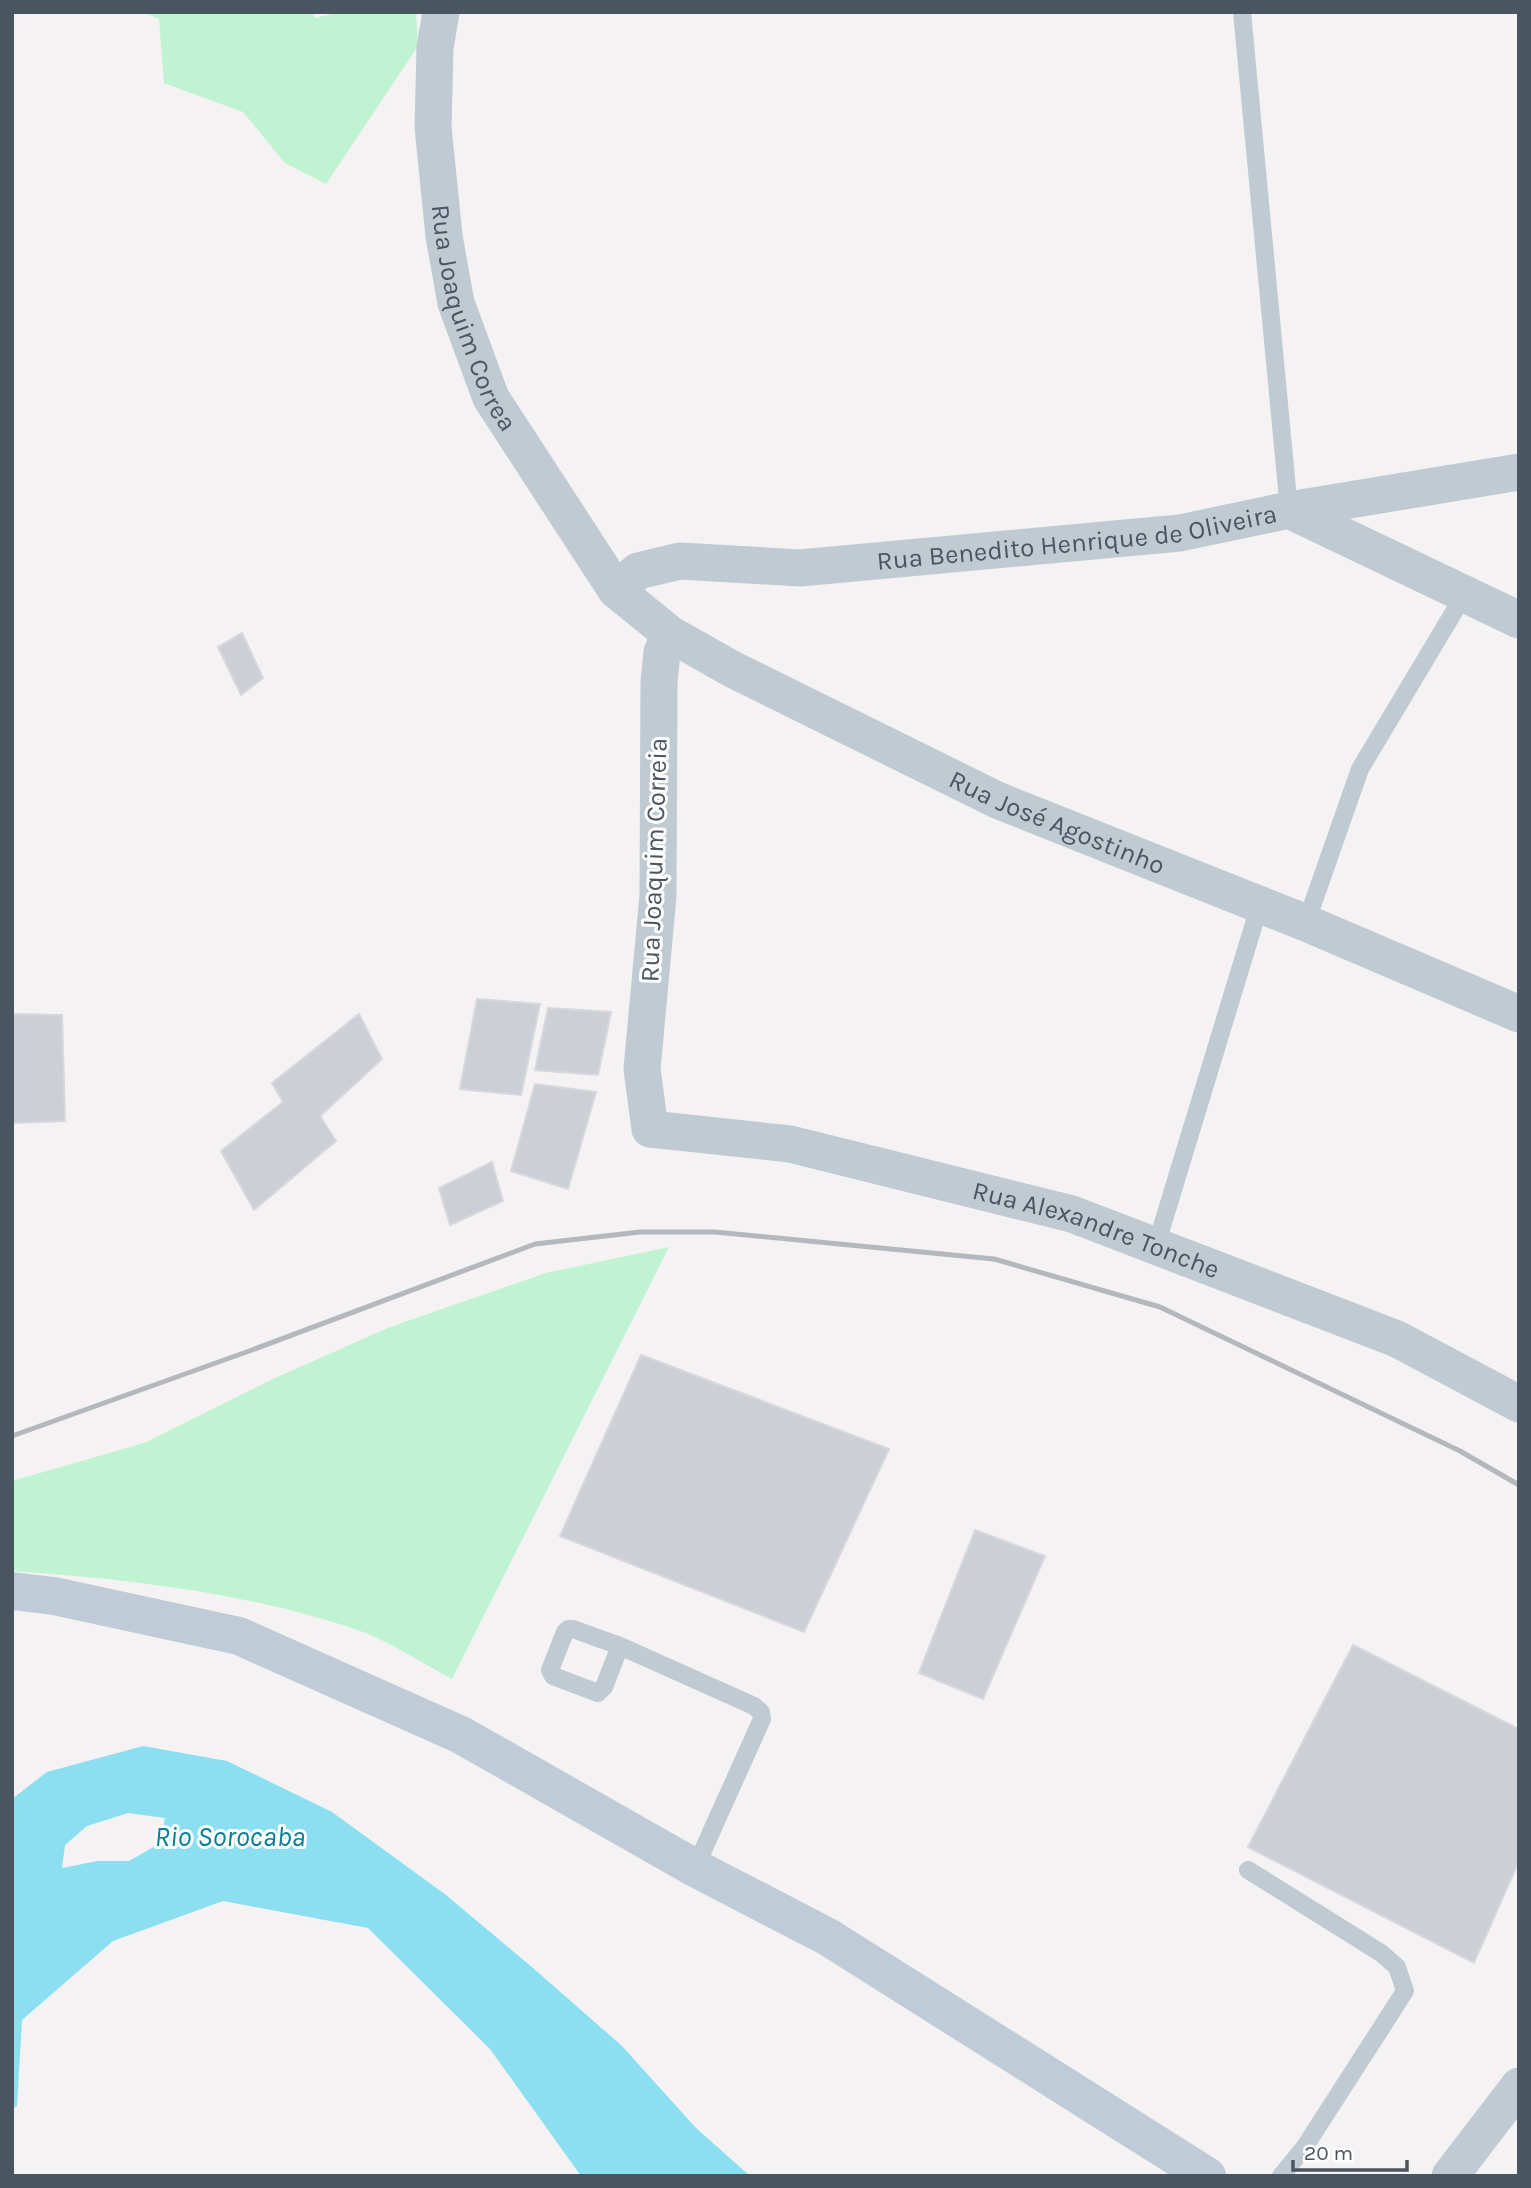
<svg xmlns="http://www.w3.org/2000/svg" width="1531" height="2188" font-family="Karla,sans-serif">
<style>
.green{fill:#c0f3d2}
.water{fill:#8bdff1;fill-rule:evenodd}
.building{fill:#cccfd5;stroke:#d6d8de;stroke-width:2}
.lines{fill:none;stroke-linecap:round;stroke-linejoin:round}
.lane{stroke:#c0cad2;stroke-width:18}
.street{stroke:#c0cad2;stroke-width:37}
.secondary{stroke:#bfcbd6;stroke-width:38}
.rail{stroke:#b4b8bd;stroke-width:5}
.labels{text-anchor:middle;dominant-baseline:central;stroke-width:6;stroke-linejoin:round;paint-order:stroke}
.street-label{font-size:26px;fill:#495661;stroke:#fff}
.water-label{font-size:28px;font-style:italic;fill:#077d97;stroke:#fff}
</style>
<rect width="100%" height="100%" fill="#f4f2f2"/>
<path class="green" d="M141,12H312L315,18L341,12H416L418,46L326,184L285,163L243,112L164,83L159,19Z
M669,1247L452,1679C424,1664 392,1643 363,1632C251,1593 130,1579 12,1571V1481L144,1443L273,1379L390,1327L546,1273Z"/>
<path class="water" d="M143,1746L227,1761L332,1812L446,1895L533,1968L622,2046L696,2128L750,2176H581L490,2049L368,1928L223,1901L113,1941L22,2020L17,2106L12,2109V1799L47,1772ZM128,1813L165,1818L159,1844L129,1861H98L62,1868L65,1845L87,1826Z"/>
<path class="building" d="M242,633L263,678L241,695L218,647Z
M477,999L540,1004L521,1095L460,1089Z
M548,1008L611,1012L598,1075L535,1070Z
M12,1014L62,1015L65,1121L12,1123Z
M359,1014L382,1059L320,1116L336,1141L254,1210L221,1151L283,1102L272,1083Z
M535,1084L596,1092L568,1189L511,1171Z
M492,1162L503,1201L450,1225L439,1188Z
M641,1355L889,1449L804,1632L560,1536Z
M975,1530L1045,1556L983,1699L919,1673Z
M1353,1645L1519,1729V1861L1474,1963L1248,1847Z"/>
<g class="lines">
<path class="lane" d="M1242,12L1289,510
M1306,923L1360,769L1464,595
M1156,1246L1260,904
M620,1646L604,1687L598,1693L553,1676L550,1670L565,1632L568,1629H573L620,1646L754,1706L761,1712L762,1719L695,1868
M1248,1870L1381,1953L1397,1967L1405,1991L1304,2148L1281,2176"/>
<g class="street">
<path id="s1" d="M441,12L435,48L433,127L444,236L456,303L491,398L616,590L670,634L732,669L997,800L1306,923L1519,1014"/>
<path d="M1289,510L1519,472"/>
<path id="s2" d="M616,590L638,571L680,561L800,568L1180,533L1289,510L1519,620"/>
<path id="s3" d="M670,634L662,652L659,682L658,896L642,1069L650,1129L790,1144L1072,1214L1397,1339L1519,1404"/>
<path d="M1450,2176L1519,2086"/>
</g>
<path class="secondary" d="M12,1591L54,1596L239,1636L461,1735L695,1868L828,1937L1207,2176"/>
<path class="rail" d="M12,1436L252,1350L535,1244L640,1232H715L994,1259L1160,1307L1460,1451L1519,1485"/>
</g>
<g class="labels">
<g class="street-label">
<text stroke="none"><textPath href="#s1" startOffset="312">Rua Joaquim Correa</textPath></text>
<text stroke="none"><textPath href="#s2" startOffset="471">Rua Benedito Henrique de Oliveira</textPath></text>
<text stroke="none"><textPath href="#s1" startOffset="1124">Rua José Agostinho</textPath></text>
<text transform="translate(654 860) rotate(-88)">Rua Joaquim Correia</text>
<text stroke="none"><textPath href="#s3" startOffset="957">Rua Alexandre Tonche</textPath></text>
</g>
<g class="water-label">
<text x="230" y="1836">Rio Sorocaba</text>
</g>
</g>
<rect width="1531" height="2188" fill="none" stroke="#495661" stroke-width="28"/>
<path d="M1293 2160v10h114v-10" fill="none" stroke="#495661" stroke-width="3.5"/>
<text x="1304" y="2160" font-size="21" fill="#495661" stroke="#ffffff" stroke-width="5" paint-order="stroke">20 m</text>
</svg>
